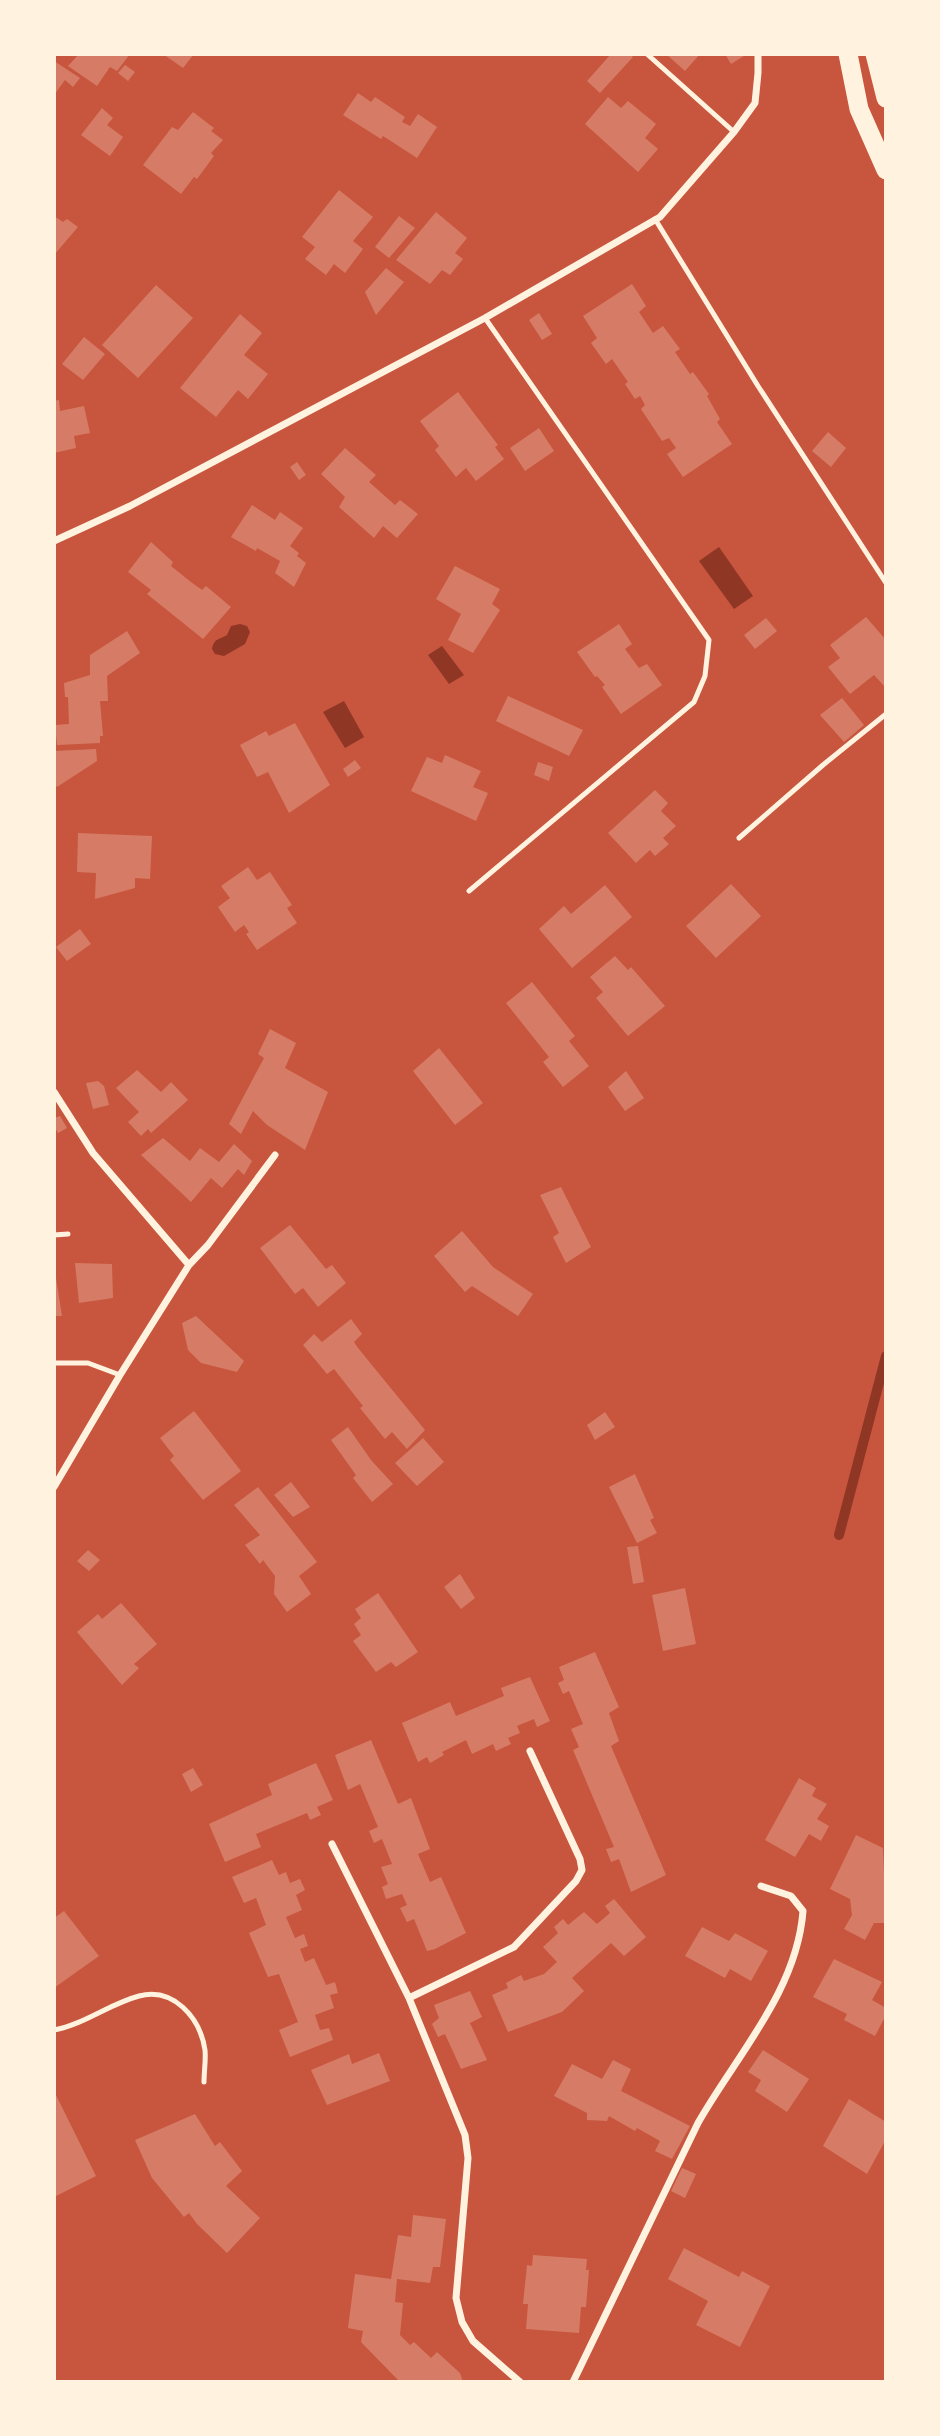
<svg xmlns="http://www.w3.org/2000/svg" width="940" height="2436" font-family="Figtree,sans-serif">
<style>
.water{fill:#8f3625}
.lines{fill:none;stroke-linecap:round;stroke-linejoin:round}
.stream{stroke:#8f3625;stroke-width:10}
.building{fill:#d67c66}
.service{stroke:#fff3e0;stroke-width:5}
.minor{stroke:#fff3e0;stroke-width:7}
.trunk{stroke:#fff3e0;stroke-width:19}
</style>
<rect width="100%" height="100%" fill="#c8553d"/>
<path class="water" d="M719,547L753,596L734,609L699,561Z
M240,624L247,626L250,632L245,644L224,656L215,654L212,649C214,638 219,640 227,635L231,626Z
M442,646L464,675L449,684L428,655Z
M344,701L364,737L345,748L323,712Z"/>
<g class="lines">
<path class="stream" d="M839,1535L886,1356"/>
</g>
<path class="building" d="M79,54H130L117,71L110,67L97,86L68,66Z
M163,54H194L183,68Z
M611,54H629L633,57L600,93L587,81Z
M666,54H700L685,71Z
M725,54H747L731,64Z
M54,61L80,78L73,87L65,80L54,95Z
M125,65L135,72L128,81L118,73Z
M358,93L371,102L375,97L405,117L402,122L410,126L418,114L437,127L417,158L383,136L381,139L343,115Z
M608,97L621,108L628,101L656,124L645,138L658,149L638,172L585,124Z
M102,108L113,118L107,125L123,137L110,156L81,135Z
M193,112L214,128L211,131L223,140L211,153L214,156L197,179L194,177L181,194L143,165L172,127L178,130Z
M339,190L373,217L353,241L363,249L345,273L334,264L326,275L305,259L315,247L302,237Z
M436,212L467,238L455,253L463,259L450,275L442,270L430,284L396,260Z
M54,216L63,222L67,219L78,227L54,255Z
M399,216L415,228L389,258L375,247Z
M386,268L404,282L376,315L365,292Z
M632,284L646,306L639,312L653,333L663,326L680,349L675,352L690,374L693,372L709,394L707,396L720,419L717,422L732,444L683,477L667,454L676,448L669,438L662,441L641,409L645,405L640,396L635,399L625,384L628,382L612,359L606,364L591,343L597,338L583,316Z
M156,285L193,318L138,378L102,345Z
M539,313L552,334L542,340L529,320Z
M240,314L262,333L244,355L268,374L248,399L238,390L216,417L180,388Z
M84,337L105,354L83,380L62,364Z
M458,392L498,445L495,447L504,459L476,481L466,468L456,477L435,450L439,446L420,421Z
M59,400L60,411L84,406L90,433L74,436L76,448L54,453V401Z
M539,428L554,451L525,471L510,448Z
M828,432L846,448L831,467L812,451Z
M345,448L376,475L369,482L395,505L400,500L418,514L397,538L383,526L374,538L339,507L345,497L321,474Z
M297,462L306,475L299,480L290,467Z
M252,505L275,520L280,512L303,528L290,546L299,553L297,556L306,563L294,587L275,573L280,561L257,548L256,551L231,537Z
M151,542L173,562L171,566L191,582L202,590L206,586L231,607L203,639L147,594L151,590L128,572Z
M455,566L500,589L492,604L500,610L473,653L448,640L461,614L436,599Z
M866,617L886,640V688L874,675L850,694L828,667L840,658L830,645Z
M766,618L777,631L755,649L744,635Z
M619,624L632,644L625,649L639,668L647,664L662,685L621,714L602,687L605,685L597,676L595,677L577,652Z
M127,631L140,653L107,676L108,701H100L103,736H100V743L57,745L55,725L69,724L68,697H65L64,683L90,675V655Z
M508,696L583,730L569,756L496,721Z
M842,698L864,725L844,742L820,715Z
M295,723L330,785L289,813L268,772L257,777L240,745L266,731L269,736Z
M96,749L97,761L57,787L54,783V751Z
M445,755L481,771L473,787L488,793L476,821L411,791L427,757L442,763Z
M355,760L361,768L348,777L343,769Z
M538,762L553,767L549,781L534,775Z
M655,790L668,803L661,811L676,826L663,838L669,844L655,856L650,850L636,863L608,833Z
M78,833L152,836L150,879L135,878V888L95,899L96,873L77,872Z
M248,867L257,880L270,872L292,905L287,908L297,923L257,950L246,934L249,932L244,925L235,932L218,907L230,898L221,886Z
M731,884L761,916L716,958L686,926Z
M605,885L632,917L572,968L539,929L564,906L571,914Z
M80,929L91,944L67,961L56,947Z
M615,956L628,970L631,967L665,1006L628,1036L596,998L603,992L590,977Z
M532,982L575,1036L569,1041L589,1066L563,1087L543,1062L549,1057L506,1003Z
M270,1029L296,1043L285,1068L328,1092L305,1150L267,1125L253,1111L241,1134L229,1124L264,1058L258,1054Z
M439,1048L483,1103L455,1125L413,1071Z
M137,1070L161,1092L171,1082L188,1100L151,1133L148,1129L141,1136L128,1122L139,1112L116,1088Z
M626,1071L644,1098L625,1111L608,1087Z
M98,1081L104,1086L109,1105L93,1109L86,1083Z
M60,1116L67,1128L58,1133L54,1126V1118Z
M163,1138L190,1161L200,1148L219,1162L234,1144L252,1161L244,1175L238,1169L222,1188L211,1178L191,1202L141,1155Z
M561,1187L591,1247L566,1263L553,1237L559,1233L540,1195Z
M290,1225L326,1269L332,1265L346,1283L318,1307L303,1288L295,1294L260,1248Z
M462,1231L493,1267L533,1294L518,1316L472,1286L465,1292L434,1256Z
M75,1263L112,1264L113,1298L79,1303Z
M54,1278H56L62,1316H54Z
M196,1316L244,1361L237,1372L201,1363L188,1350L182,1323Z
M351,1319L362,1334L354,1342L358,1348L425,1430L407,1449L392,1432L385,1439L360,1408L363,1406L334,1369L327,1374L303,1345L314,1334L322,1342Z
M194,1411L241,1471L203,1500L170,1460L174,1456L160,1438Z
M605,1412L615,1427L595,1440L587,1425Z
M348,1427L371,1460L393,1484L372,1502L353,1478L356,1475L331,1440Z
M423,1438L444,1462L417,1486L395,1463Z
M635,1474L654,1518L650,1520L657,1533L637,1543L609,1487Z
M291,1482L310,1507L293,1517L274,1495Z
M258,1487L317,1562L299,1576L311,1594L287,1612L274,1594L275,1576L263,1560L260,1564L245,1545L260,1535L234,1505Z
M638,1546L644,1582L633,1584L627,1547Z
M88,1550L100,1560L89,1571L77,1561Z
M460,1574L475,1598L461,1609L444,1587Z
M685,1588L696,1644L663,1651L652,1595Z
M378,1593L418,1652L396,1667L391,1662L376,1672L353,1641L361,1635L354,1624L361,1618L355,1609Z
M121,1603L157,1644L134,1664L139,1668L122,1685L77,1632L98,1614L102,1619Z
M595,1652L619,1707L609,1713L619,1741L611,1746L666,1875L631,1892L619,1859L611,1862L606,1849L614,1847L573,1750L579,1747L571,1729L583,1724L569,1691L563,1694L558,1683L564,1680L559,1667Z
M530,1677L550,1721L537,1727L534,1719L517,1726L520,1733L508,1738L511,1744L496,1751L493,1744L472,1754L466,1740L442,1752L444,1755L430,1763L427,1757L418,1762L402,1723L450,1702L456,1716L504,1696L501,1688Z
M371,1740L398,1804L411,1798L430,1849L418,1854L430,1882L441,1877L466,1933L435,1949L427,1951L414,1919L407,1922L400,1908L407,1905L402,1894L386,1899L382,1887L388,1884L381,1867L392,1864L382,1839L374,1843L369,1831L378,1827L360,1784L348,1790L335,1755Z
M316,1763L333,1800L317,1807L321,1815L310,1820L307,1813L256,1834L261,1847L225,1862L209,1824L272,1795L268,1784Z
M193,1768L203,1785L191,1792L182,1774Z
M799,1778L816,1788L812,1796L827,1804L817,1819L829,1826L821,1841L809,1834L795,1857L765,1840Z
M856,1835L883,1848L886,1923H874L865,1940L844,1929L852,1915L850,1899L830,1889Z
M272,1860L279,1875L286,1872L290,1883L300,1879L305,1890L296,1895L302,1910L286,1917L295,1938L304,1934L308,1946L300,1949L305,1962L314,1958L326,1985L335,1982L338,1993L330,1995L334,2008L315,2015L320,2030L329,2028L333,2040L290,2057L279,2030L298,2022L279,1974L268,1977L249,1933L266,1925L256,1898L244,1903L232,1877Z
M614,1899L646,1937L624,1956L611,1943L572,1978L584,1991L562,2012L508,2032L492,1995L508,1988L506,1983L521,1975L524,1981L544,1974L557,1962L543,1947L558,1933L554,1927L563,1919L568,1925L584,1912L597,1924L610,1913L605,1906Z
M64,1911L99,1956L54,1988V1918Z
M702,1927L729,1941L735,1933L768,1951L751,1981L730,1969L725,1978L685,1956Z
M834,1959L882,1982L872,2000L886,2008V2015L875,2036L844,2020L847,2014L813,1997Z
M470,1991L482,2017L470,2023L487,2060L461,2069L445,2034L438,2037L432,2024L439,2018L434,2005Z
M763,2050L809,2079L787,2112L755,2091L761,2080L748,2072Z
M379,2053L390,2081L327,2105L311,2070L349,2054L352,2064Z
M613,2060L631,2069L621,2091L690,2126L672,2159L655,2151L660,2141L637,2128L635,2131L609,2116L607,2121L587,2120V2113L554,2096L572,2064L602,2079Z
M54,2091L96,2176L54,2197Z
M849,2099L886,2122V2139L867,2174L823,2146Z
M195,2114L215,2146L220,2142L242,2171L226,2186L260,2218L227,2253L197,2224L189,2213L184,2217L152,2178L135,2140Z
M682,2168L696,2174L685,2198L671,2191Z
M413,2215L446,2219L440,2267H433L430,2283L397,2279L395,2302L403,2303L400,2335L410,2345L414,2342L431,2358L437,2352L460,2373L463,2382H400L361,2342L363,2331L348,2328L355,2274L391,2279L398,2235L411,2237Z
M684,2248L739,2277L742,2271L770,2286L740,2347L696,2325L708,2301L668,2279Z
M533,2255L587,2259L586,2270H589L586,2307H581L579,2333L526,2329L528,2304H523L527,2265L532,2266Z"/>
<g class="lines">
<path class="service" d="M647,54L734,132
M655,219L758,386L886,583
M739,838L823,765L886,714
M469,891L694,702L705,676L709,640L485,318
M54,1235L68,1234
M54,1363H88L120,1375
M54,2030C85,2024 109,2004 139,1996C173,1987 200,2017 205,2050C206,2060 204,2072 204,2082"/>
<path class="minor" d="M54,541L130,506L485,318L660,217L734,132L755,103L758,73V54
M54,1092L93,1153L189,1265L120,1375L54,1487
M189,1265L208,1245L275,1155
M332,1844L409,1998L465,2135L468,2158L456,2298L462,2322L473,2341L520,2382
M409,1998L514,1947L576,1881L582,1870L580,1859L530,1751
M573,2382L698,2123C736,2056 797,1991 803,1911L791,1896L761,1886"/>
<path class="trunk" d="M848,54L859,109L886,170
M875,54L886,98"/>
</g>
<rect width="940" height="2436" fill="none" stroke="#fff3e0" stroke-width="112"/>
</svg>
